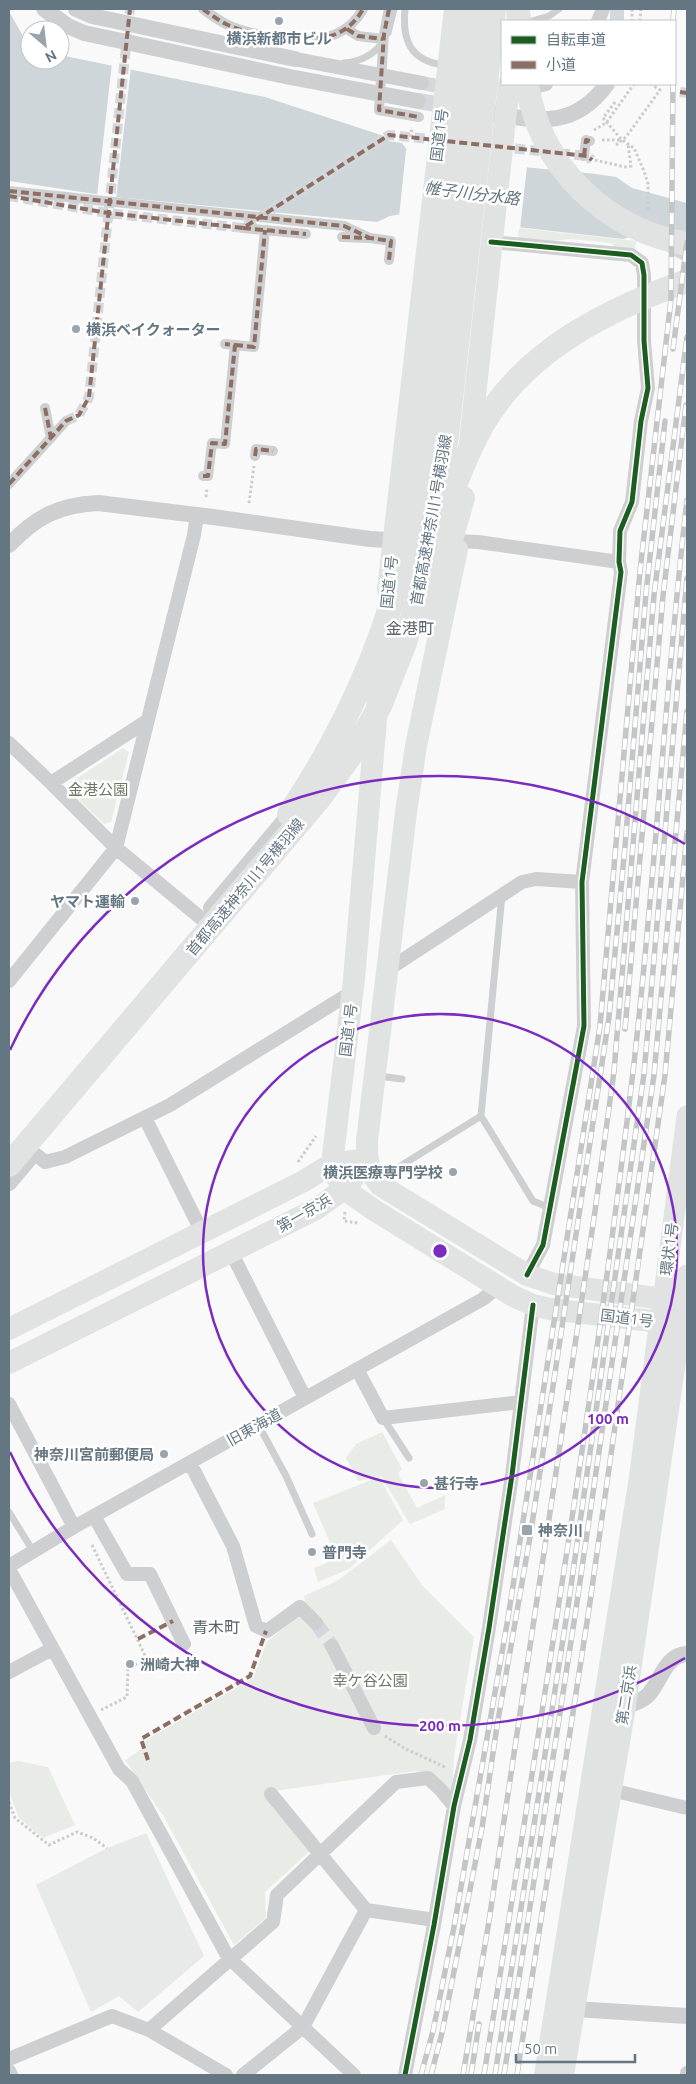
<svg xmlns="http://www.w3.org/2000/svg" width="696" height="2084" font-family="Ubuntu,'Noto Sans JP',sans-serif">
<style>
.built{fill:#e8e9e9}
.green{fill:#e8ebe6}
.water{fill:#ced6d9}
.pier{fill:#f9f9f9}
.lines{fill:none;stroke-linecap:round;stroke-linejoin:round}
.pedestrian-tunnel{stroke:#d4d8dc;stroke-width:10;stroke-dasharray:10 5;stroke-linecap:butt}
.minor-tunnel{stroke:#d4d8dc;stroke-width:14;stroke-dasharray:14 7;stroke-linecap:butt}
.tertiary-tunnel{stroke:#d4d8dc;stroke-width:16;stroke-dasharray:16 8;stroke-linecap:butt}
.path{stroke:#cbcccd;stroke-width:3;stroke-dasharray:2.5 2.5;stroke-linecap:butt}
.service{stroke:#cecfd0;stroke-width:7}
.pedestrian{stroke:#cecfd0;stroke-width:10}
.minor{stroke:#cecfd0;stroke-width:14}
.tertiary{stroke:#cecfd0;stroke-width:16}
.primary{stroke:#e1e2e2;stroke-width:21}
.trunk{stroke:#e1e2e2;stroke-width:22}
.motorway{stroke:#e1e2e2;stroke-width:24}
.rail-casing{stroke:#c3c5c6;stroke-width:5.5}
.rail{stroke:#fff;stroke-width:4;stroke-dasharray:11;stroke-linecap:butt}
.quiet{stroke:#8d6e63;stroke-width:4;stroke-dasharray:8 4;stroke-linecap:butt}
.cycleway-casing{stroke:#fff;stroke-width:8}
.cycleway{stroke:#1b5e20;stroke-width:5}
.ring{fill:none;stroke:#7b2cbf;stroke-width:2.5}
.poi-dot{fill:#99a4ac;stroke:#fff;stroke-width:2}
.labels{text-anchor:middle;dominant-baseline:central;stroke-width:5;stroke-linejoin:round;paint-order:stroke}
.poi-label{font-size:15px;font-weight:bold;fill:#657683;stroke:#fff;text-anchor:start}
.street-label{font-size:15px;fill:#657683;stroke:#fff}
.park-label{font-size:15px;fill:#687a64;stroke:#fff}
.water-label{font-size:16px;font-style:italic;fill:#60757c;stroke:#fff}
.neighbourhood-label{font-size:16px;fill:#57646e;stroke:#fff}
.centre{fill:#7b2cbf;stroke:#fff;stroke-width:2.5}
.ring-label{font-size:15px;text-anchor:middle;font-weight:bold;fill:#7b2cbf;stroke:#fff;stroke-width:5;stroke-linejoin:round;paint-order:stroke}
</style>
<rect width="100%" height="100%" fill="#f9f9f9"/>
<path class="built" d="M146,1833L204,1956L138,2012L119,1996L91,2012L36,1885L107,1848Z"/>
<path class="green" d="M519,228L636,241L635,250L616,247L610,243L572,239L541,242L518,240Z
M123,748L129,752L111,822L104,824L69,790L70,783Z
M382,1432L402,1469L398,1473L417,1508L445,1495V1509L410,1524L381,1476L379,1477L403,1520L349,1569L318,1582L314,1568L329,1562L334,1552L313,1503L376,1478L358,1481L346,1458L356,1444Z
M391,1540L422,1585L474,1637L454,1756L453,1774L454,1789L449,1792C440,1776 432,1774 415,1771L267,1792L311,1850L265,1892L266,1918L234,1945L164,1817L125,1760L142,1749L141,1743L253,1678L267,1642L307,1608L304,1596L337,1581Z
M18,1761L48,1767L75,1825L43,1838L19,1818L9,1791V1763Z"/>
<path class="water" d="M9,11L30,49V60H60V55L265,97L384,136L388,141L402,143L411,156L596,174L616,177L632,188L687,203V263L637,235L623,239L402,214L390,216L377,222L115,197L9,181Z"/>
<path class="pier" d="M112,63L131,67L116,199L97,196Z
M406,150H410L412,153L527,166L520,229L399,217Z"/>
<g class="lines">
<path class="pedestrian-tunnel" d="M680,92L687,93
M500,147L587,156L592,160
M9,196L108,213L243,228L389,135L440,140
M66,421L79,415L89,397L130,9"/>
<path class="minor-tunnel" d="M617,9V21
M422,83L453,89
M316,1623L332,1646"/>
<path class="tertiary-tunnel" d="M418,101L454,107"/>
<path class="path" d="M632,9V21
M640,21L641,9
M615,102L603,118L622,140L634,148L644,171L648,184V212
M594,130L606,123L634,84
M411,137L412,127
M602,140H621
M616,145L626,137L660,90L651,84
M595,160L625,167L631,166L628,144
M206,497L207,488
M249,503L254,466
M298,1162L316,1136
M345,1212L344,1221L358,1223
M92,1545L150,1666
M101,1710L127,1697L128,1669L146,1658
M385,1736L404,1748L447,1768
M9,1802L15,1818L49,1845L77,1832L93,1838L107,1848"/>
<path class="service" d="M405,9C402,40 410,61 444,65
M532,21L549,16L559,9
M388,33L394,9
M344,63C359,62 374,55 383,42
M502,895L481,1116L533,1201L550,1208
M378,1076L402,1079
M394,1170L481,1116
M383,1418L409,1458
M258,1424L286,1476L312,1534
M9,1512L33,1551"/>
<path class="pedestrian" d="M203,9C210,14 218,20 226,24C250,36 310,45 336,34C348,29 357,20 363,9
M389,9L384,34L379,110L419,117
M347,29L358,36L383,39
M584,156L586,140L590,141
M9,191L344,226L370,238
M243,228L306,234
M342,237L370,238L391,241L389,260
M235,345L254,347L265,230
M45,408L51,438
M255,456L256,449L273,451
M203,476H208L212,443L225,444L235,345L225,344
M9,484L66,421"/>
<path class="minor" d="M598,21L603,9
M295,59L422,83
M523,90L546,84
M491,242L631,255L642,263L644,275V341L648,388L641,421L632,502L620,531L619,562L621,572L582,882L584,1026L543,1245L527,1275
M458,541L478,542L619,562
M147,721L51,783L116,848L202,919
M9,743L51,783
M389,969L522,882L536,879L582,882
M9,981L116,848L194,535L197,515
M145,1118L202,1232
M34,1153L45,1162L65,1157L170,1105L352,992
M231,1252L305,1398
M357,1369L383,1418L521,1402
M9,1404L74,1527
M190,1463L233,1546L256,1626L267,1631L300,1607L316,1623
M94,1516L127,1574H150L184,1644
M9,1566L74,1527L483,1299L498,1287
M9,1569L119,1769L132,1781L228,1957L354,2075
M332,1646L374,1728
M9,1672L52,1649
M611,1790L687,1808
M366,1910L435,1920
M149,2030L273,1922L277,1895L396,1782L428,1778L440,1789L454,1806
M9,2059L112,2016L149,2030L226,2075
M9,2071L11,2075
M243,2075L303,2027L366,1910L271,1794
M405,2075L434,1925L454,1806L470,1740L489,1628L512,1475L533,1305
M687,2075V2073"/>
<path class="tertiary" d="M44,9L68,26L84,33L290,77L418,101
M76,9L92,16L295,59
M495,114C541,122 576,127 607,84
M9,545C36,517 58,505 98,503L213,517L370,539L403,541
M211,908L295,808
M9,1183L30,1158
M625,1706C632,1704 641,1702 647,1696C661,1683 664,1655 687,1654
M574,2009L687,2016"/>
<path class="primary" d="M682,1313L687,1275
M661,1317L687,1116"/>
<path class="trunk" d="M469,451L509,84
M457,549L416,746L406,812L367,1141C367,1158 367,1171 380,1185L527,1275L554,1284L663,1299L682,1313
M388,590L455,9
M383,637L354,979L332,1164L334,1173L344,1189L374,1210L513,1296L533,1305L550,1309L660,1322L682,1313
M9,1329L302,1182L332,1164L367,1159
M9,1363L316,1209L344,1189L353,1179
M545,2075L640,1477L660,1322
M563,2075L625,1706L682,1313"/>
<path class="motorway" d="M518,9L519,21
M527,84C540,167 605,229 687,244
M444,515C455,484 467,452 483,424C527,349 609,309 687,281
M429,615L463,498
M289,814C345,731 386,639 408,542C428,452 435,359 445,267C454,181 467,95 474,9
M9,1165L319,799L354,751L380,706L405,643L421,587L447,436L494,9"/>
<defs>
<path id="rail" d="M673,21L674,9
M673,349L687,242
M625,1029L663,596L686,405
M421,2075L433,2031L454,1927L508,1618L600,1026L640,571L671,299L673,84
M431,2075L442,2033L482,1828L497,1726L531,1531L609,1017L625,846L646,593L665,421
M463,2075L489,1921L595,1211L614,1071L654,595L687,337
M471,2075L479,2024
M484,2075C537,1742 593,1408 633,1072C655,882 665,690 687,500
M495,2075L568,1607L644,1074L687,578
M504,2075L576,1609L654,1075L687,711
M517,2075L589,1609L665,1075L687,832"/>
</defs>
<use href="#rail" class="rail-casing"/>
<use href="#rail" class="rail"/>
<path class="quiet" d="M203,9C210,14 218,20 226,24C250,36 310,45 336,34C348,29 357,20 363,9
M389,9L384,34L379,110L419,117
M347,29L358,36L383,39
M680,92L687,93
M584,156L586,140L590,141
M9,191L344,226L370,238
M9,196L108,213L243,228L389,135L587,156L592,160
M243,228L306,234
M342,237L370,238L391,241L389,260
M235,345L254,347L265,230
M45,408L51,438
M255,456L256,449L273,451
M203,476H208L212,443L225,444L235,345L225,344
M9,484L66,421L79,415L89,397L130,9
M138,1639L173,1621
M148,1760L141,1739L250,1676L266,1631"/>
<defs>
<path id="cycleway" d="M491,242L631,255L642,263L644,275V341L648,388L641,421L632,502L620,531L619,562L621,572L582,882L584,1026L543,1245L527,1275
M405,2075L434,1925L454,1806L470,1740L489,1628L512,1475L533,1305"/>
</defs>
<use href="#cycleway" class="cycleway-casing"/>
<use href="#cycleway" class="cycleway"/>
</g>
<g class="ring">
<circle cx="440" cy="1251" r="237"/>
<path d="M685 1658A475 475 0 0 1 10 1452M10 1050A475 475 0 0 1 685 844"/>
</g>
<g class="poi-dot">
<circle cx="279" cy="21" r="5"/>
<circle cx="76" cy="329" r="5"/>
<circle cx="135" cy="901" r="5"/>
<circle cx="453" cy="1172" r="5"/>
<circle cx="164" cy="1454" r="5"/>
<circle cx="424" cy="1483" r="5"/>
<rect x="521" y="1524" width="12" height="12" rx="2.5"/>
<circle cx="312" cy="1552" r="5"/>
<circle cx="130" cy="1664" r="5"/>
</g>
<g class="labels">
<g class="poi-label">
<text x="279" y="38" text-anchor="middle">横浜新都市ビル</text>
<text x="86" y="329">横浜ベイクォーター</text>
<text x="125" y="901" text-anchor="end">ヤマト運輸</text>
<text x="443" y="1172" text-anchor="end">横浜医療専門学校</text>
<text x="154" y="1454" text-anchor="end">神奈川宮前郵便局</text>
<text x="434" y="1483">甚行寺</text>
<text x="538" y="1530">神奈川</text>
<text x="322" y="1552">普門寺</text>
<text x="140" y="1664">洲崎大神</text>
</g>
<g class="street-label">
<text transform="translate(439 135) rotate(-83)">国道1号</text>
<text transform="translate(431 520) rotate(-80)">首都高速神奈川1号横羽線</text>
<text transform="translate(389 582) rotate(-84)">国道1号</text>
<text transform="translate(245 887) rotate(-50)">首都高速神奈川1号横羽線</text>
<text transform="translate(348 1030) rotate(-83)">国道1号</text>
<text transform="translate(304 1213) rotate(-30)">第一京浜</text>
<text transform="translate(669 1249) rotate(-83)">環状1号</text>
<text transform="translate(627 1318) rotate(7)">国道1号</text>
<text transform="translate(254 1427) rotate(-29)">旧東海道</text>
<text transform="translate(626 1695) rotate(-81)">第二京浜</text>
</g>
<g class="park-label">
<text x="98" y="789">金港公園</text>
<text x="370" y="1680">幸ケ谷公園</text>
</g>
<g class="water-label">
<text transform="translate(472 193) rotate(7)">帷子川分水路</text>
</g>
<g class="neighbourhood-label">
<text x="410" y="628">金港町</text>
<text x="216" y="1627">青木町</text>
</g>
</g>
<circle cx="440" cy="1251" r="8" class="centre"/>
<g class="ring-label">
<text x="608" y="1424">100 m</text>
<text x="440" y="1731">200 m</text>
</g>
<rect width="696" height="2084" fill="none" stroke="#657683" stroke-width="20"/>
<rect x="501" y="20" width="175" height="65" fill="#ffffff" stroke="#c1c8cd"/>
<rect x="511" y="36" width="25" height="8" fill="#1b5e20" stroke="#c1c8cd"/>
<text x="546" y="45" font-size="15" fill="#657683">自転車道</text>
<rect x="511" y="61" width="25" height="8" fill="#8d6e63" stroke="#c1c8cd"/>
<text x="546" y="70" font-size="15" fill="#657683">小道</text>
<g transform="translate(45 45) rotate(152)"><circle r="24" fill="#ffffff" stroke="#c1c8cd"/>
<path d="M0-4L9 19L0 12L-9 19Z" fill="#99a4ac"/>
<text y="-8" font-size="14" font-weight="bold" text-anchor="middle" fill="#657683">N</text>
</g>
<path d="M516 2054v8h119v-8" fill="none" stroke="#657683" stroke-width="2.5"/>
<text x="524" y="2054" font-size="15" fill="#657683" stroke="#ffffff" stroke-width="4" paint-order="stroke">50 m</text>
</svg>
